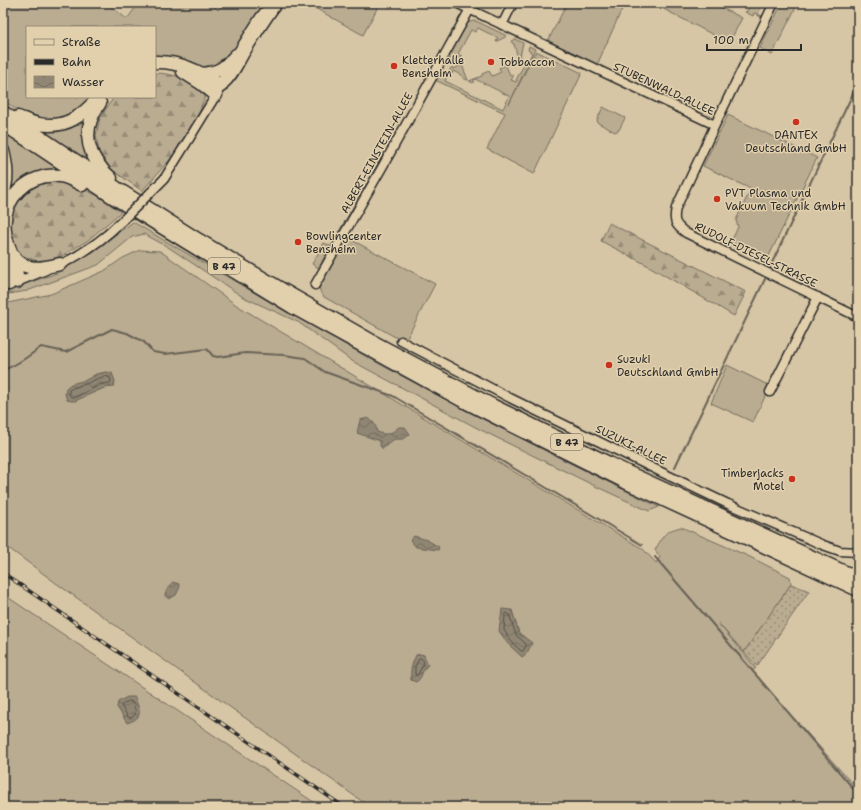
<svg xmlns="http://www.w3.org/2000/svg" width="861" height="810" font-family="'Shantell Sans',sans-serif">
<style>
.grass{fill:#baac91;stroke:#726c5e}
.forest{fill:url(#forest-firs);stroke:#726c5e}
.garden{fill:url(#garden-dots);stroke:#726c5e}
.water{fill:url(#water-waves);stroke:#686256}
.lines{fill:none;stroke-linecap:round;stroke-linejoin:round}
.shore{stroke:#534f48;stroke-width:1}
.stream{stroke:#686256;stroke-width:2}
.minor-casing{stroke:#2b2b2b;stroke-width:11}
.highway-casing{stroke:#2b2b2b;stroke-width:15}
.minor{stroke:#e2d0ad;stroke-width:8}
.highway{stroke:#e2d0ad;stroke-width:12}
.rail-casing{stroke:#2b2b2b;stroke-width:3.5}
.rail{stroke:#e2d0ad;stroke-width:2;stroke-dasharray:6;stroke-linecap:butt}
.minor-bridge-casing{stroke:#2b2b2b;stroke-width:11;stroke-linecap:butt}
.minor-bridge{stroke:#e2d0ad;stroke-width:8}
.poi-dot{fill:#c8321e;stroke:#e2d0ad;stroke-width:1.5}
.labels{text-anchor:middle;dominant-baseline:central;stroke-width:3;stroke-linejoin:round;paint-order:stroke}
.shield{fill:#e2d0ad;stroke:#625c52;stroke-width:1}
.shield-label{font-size:10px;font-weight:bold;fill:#2b2b2b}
.poi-label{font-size:11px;fill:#2b2b2b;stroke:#e2d0ad;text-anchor:start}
.street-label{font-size:11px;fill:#2b2b2b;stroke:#e2d0ad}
</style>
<defs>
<pattern id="forest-firs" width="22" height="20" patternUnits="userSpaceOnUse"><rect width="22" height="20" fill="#baac91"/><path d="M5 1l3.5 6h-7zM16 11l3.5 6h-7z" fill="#978c77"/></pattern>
<pattern id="garden-dots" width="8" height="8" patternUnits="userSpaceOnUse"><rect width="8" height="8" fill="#baac91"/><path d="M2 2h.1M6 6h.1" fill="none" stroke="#978c77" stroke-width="1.8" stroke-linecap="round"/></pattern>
<pattern id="water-waves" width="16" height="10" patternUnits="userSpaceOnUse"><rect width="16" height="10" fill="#908673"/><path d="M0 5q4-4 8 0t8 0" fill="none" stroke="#766e5f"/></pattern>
</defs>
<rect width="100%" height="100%" fill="#d7c6a5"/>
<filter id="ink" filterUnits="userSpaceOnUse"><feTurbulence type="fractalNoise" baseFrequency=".025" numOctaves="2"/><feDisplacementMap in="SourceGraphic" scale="8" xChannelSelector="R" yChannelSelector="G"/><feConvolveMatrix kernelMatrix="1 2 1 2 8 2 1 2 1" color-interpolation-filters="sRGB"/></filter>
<g filter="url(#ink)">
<path class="grass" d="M3,3H106L127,19L139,3H211L218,10L224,3H268L237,47L227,58L210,69L155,60V27H27V97H94L77,113L51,121L24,115L3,100Z
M306,3H380L363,35Z
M567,3H608L622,9L597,65L548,41Z
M652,3H712L742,18L729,43Z
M751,3H763L758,14L762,16L761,17L757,15L758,14L754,13L753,16L745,12L747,11Z
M782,3H798L772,55L760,48Z
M473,21H476L507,36L496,42L498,38L478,28L475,32L471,30L458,54L462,56L451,61H449L447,58L466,24Z
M515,39L523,43L520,57L518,58L514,44H513L511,41Z
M529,46L535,49L509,104L536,51L582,73L534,174L487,149L505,113L435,80L438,73L447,77L445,81L503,109L509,96L475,79L473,83L469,81L482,76V74L489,71L492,76L501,72L499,68L508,64V65L506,66L510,75L512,74L513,77L511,80L516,82L517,80H516L527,59H529L532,53L528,50Z
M462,65L468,80H467L463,78V76L453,71L452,74L450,71V69L452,67L453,69Z
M603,107L625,118L619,130L615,132L598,123L597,120Z
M88,114L82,131L84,148L89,162L40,129H57L70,128Z
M728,115L817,158L766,262L730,244L738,227L736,220L751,189L703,166Z
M3,132L58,169V171L3,207L10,180L8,151L3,141Z
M382,156H383L338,236L337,235Z
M133,222C217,271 300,320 385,367C475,416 567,462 659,507L649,511L595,486L479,429L352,361L298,322L243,297L168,247L144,234L132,237L98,265L27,291L3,295V290L11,289L57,273L93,251Z
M346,237L435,284L406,340L400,337L397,338L324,297C320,293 319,290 320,285Z
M324,243L330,246L319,268L312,264Z
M140,250L160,251L238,306L643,549L656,563L660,557L655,550C664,535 664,531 681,527L750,557L790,577L791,584L744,652L718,623L756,668L752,671L858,790V807H370L56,583L3,544V304L51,294L104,271L123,258Z
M727,365L770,386L753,422L711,403Z
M3,594L321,807H3Z"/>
<path class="forest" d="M160,73L183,77L202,90L205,97L200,111L173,156L142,191L111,169L99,152L96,135L100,118L114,97H155V74Z
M43,180H66L98,196L121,212L87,241L58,258L40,262L21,255L12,244L8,225L11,209L25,191Z
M609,223L746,292L734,316L647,265L601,241Z"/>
<path class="garden" d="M791,584L809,591L757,666L744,652Z"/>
<path class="water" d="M106,372L112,373L115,381L114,387L104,388L75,401H71L67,400L65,394L66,388L71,384L86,380L96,374Z
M368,418C374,422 376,425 377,432C388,436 390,434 399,427H405L410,434C405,439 402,440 395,439L390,442L383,449L380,446V441L357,433L360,420Z
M414,536L427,540L439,547L438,550L416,547L410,540Z
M173,582L179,584L180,587L176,595L169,599L165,596C165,592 170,584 173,582Z
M502,609L512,610L519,633L532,643L527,653L522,657L508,644L499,631Z
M421,654L424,655L428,665C427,666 425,668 424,669C421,675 422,678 416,682L411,680C410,670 412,664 416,655Z
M127,697H135C139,711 145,717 127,723L117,707L118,702Z"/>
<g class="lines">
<path class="shore" d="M106,376L110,378L111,381L110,383L102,384L75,397H71L69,394V390C75,386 82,386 88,383C94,380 99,378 106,376Z
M506,613L509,614L516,635L526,644V646L523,651H521L511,641L504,630L505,615Z
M421,658L423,660L424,664L421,668L418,675L416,676L415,674V666L419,659Z
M129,701L132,702C135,710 139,714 130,718L128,717L121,706L122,705Z"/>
<path class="stream" d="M770,267L858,83
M3,370C17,365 29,356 41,347L66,352L112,329L127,333L144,342L153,352L165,354L207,349L213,356L218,357L245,353L284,355L305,358L325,372L393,396L642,545
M675,467L766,277
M655,557L858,794"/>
<defs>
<path id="minor" d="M456,3L715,125
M774,3L715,125L676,208C673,221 675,225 686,233L858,317
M502,25L513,3
M223,85C232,79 239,64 244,55C255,37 266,20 278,3
M150,193L164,179L189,139L216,95L221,86L222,80L236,55L260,17L271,3
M57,266C82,255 104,239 123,220
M3,285L17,282L46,270
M315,285L384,164L470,9
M401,341L510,398L661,472L728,504L823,545L840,551L858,552
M770,392L818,297"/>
<path id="highway" d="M155,62C179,61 202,72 221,86
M183,72L202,84L216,95
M202,74C220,72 224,68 236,55
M100,103C84,125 84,148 102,169C105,173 108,175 111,178
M3,112L117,188L199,240L283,290L374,342L494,406L623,470L858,578
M18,117C24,119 32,123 39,124C66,129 82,116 99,97
M3,124L114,198L202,252L292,307L461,400L625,482L858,590
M3,151C7,167 8,179 3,195
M13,255C24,273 43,268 60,264
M3,259L9,284
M17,282C17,278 17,273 16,269C14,256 6,244 5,231C1,200 28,172 60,176C68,177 75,181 82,185"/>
</defs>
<use href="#minor" class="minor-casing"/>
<use href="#highway" class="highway-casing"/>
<use href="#minor" class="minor"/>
<use href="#highway" class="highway"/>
<defs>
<path id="rail" d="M3,573L344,807"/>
</defs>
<use href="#rail" class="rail-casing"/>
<use href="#rail" class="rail"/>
<defs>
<path id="minor-bridge" d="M123,220L150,193"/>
</defs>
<use href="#minor-bridge" class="minor-bridge-casing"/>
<use href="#minor-bridge" class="minor-bridge"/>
</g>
</g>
<g class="poi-dot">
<circle cx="491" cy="62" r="4"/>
<circle cx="394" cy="66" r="4"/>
<circle cx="796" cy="122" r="4"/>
<circle cx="717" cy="199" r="4"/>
<circle cx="298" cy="242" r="4"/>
<circle cx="609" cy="365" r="4"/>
<circle cx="792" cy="479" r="4"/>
</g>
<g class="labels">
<g class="shield">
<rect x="208" y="258" width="32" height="16" rx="3"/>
<rect x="551" y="434" width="32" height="16" rx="3"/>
</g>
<g class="shield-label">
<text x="224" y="266">B 47</text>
<text x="567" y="442">B 47</text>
</g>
<g class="poi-label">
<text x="402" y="60">Kletterhalle<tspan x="402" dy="13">Bensheim</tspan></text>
<text x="499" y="62">Tobbaccon</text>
<text x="796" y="135" text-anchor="middle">DANTEX<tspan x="796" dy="13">Deutschland GmbH</tspan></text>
<text x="725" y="193">PVT Plasma und<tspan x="725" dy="13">Vakuum Technik GmbH</tspan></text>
<text x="306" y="236">Bowlingcenter<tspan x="306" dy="13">Bensheim</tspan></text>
<text x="617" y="359">Suzuki<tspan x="617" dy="13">Deutschland GmbH</tspan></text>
<text x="784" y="473" text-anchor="end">Timberjacks<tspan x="784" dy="13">Motel</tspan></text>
</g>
<g class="street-label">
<text transform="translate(664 89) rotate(25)">STUBENWALD-ALLEE</text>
<text transform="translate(377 153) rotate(-61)">ALBERT-EINSTEIN-ALLEE</text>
<text transform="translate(756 255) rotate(26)">RUDOLF-DIESEL-STRASSE</text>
<text transform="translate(631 445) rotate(26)">SUZUKI-ALLEE</text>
</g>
</g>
<rect width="861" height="810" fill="none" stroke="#e2d0ad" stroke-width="16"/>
<rect x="8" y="8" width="845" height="794" fill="none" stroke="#2b2b2b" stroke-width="1.5" filter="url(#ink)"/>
<rect x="26" y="26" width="130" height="72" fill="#e2d0ad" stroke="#998e79"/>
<rect x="34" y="39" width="20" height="6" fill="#e2d0ad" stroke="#998e79"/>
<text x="62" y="46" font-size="12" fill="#2b2b2b">Straße</text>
<rect x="34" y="59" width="20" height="6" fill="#2b2b2b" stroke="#998e79"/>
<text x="62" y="66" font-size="12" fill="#2b2b2b">Bahn</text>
<rect x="34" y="76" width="20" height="12" fill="url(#water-waves)" stroke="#998e79"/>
<text x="62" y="86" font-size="12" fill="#2b2b2b">Wasser</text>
<path d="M707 44v6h94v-6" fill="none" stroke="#2b2b2b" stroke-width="2"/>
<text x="713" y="44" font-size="12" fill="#2b2b2b" stroke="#e2d0ad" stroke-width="3" paint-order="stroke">100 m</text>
</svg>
